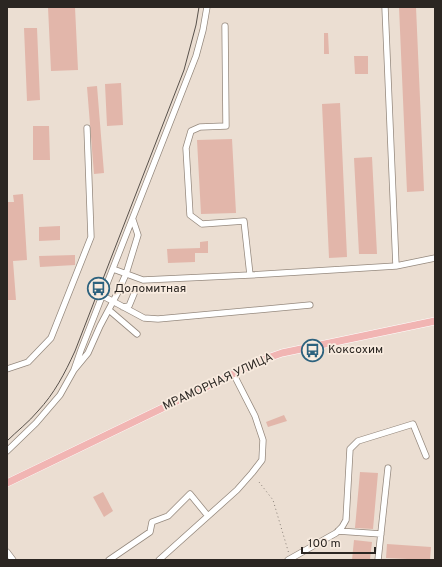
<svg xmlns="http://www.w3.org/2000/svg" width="442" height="567" font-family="Overpass,sans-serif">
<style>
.building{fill:#e2b6aa}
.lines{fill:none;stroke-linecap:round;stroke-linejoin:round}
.minor-casing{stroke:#95897e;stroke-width:7}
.major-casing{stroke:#fff;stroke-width:8}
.path{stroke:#887f77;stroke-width:1;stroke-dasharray:1 3;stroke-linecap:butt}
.minor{stroke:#fff;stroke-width:5.5}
.major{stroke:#f1b5b3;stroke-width:7}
.tram{stroke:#58514b;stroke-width:1}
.labels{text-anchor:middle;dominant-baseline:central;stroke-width:3.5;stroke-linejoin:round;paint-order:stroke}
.poi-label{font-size:12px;fill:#2b2622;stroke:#f8ebdf;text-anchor:start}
.street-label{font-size:12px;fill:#2b2622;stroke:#f8ebdf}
</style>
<rect width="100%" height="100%" fill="#ebded2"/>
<path class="building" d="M48,7H75L78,70L51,71Z
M399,7H416L424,191L407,192Z
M24,28H37L40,100L27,101Z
M324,33H328L329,54H324Z
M354,56H368V74H355Z
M121,83L123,125L107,126L105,84Z
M97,86L104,173L94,174L87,87Z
M340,103L347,257L329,258L322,104Z
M33,126H49L50,160H33Z
M232,139L236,213L201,214L197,140Z
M372,157L377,254H359L354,158Z
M23,194L27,260L13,261L16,300H7V202H14L13,195Z
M60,226V240L39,241V227Z
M208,241V253H195V262L168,263L167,249L200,248V242Z
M75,255V265L40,267L39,256Z
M284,415L287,421L268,427L266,422Z
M360,472L378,473L373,529L355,528Z
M103,492L113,511L104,517L93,497Z
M354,540L372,542L370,560H352Z
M387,544L431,547L430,560L386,558Z"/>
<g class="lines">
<defs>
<path id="minor" d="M385,7L396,266
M225,26L226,126L200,127L191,131L186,148L190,215L202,224L244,221L250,275
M113,269L143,280L250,275L396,266L435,258
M103,296L144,318L158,319L310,305
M123,307L129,306L136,289
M109,310L137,334
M7,369L28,362L51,338L91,237L87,128
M74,370L81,350L196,56L203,30L207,7
M7,451L36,423L60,395L74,370L88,353L100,326L117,294L126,274L138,235L133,220
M338,531L381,534
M7,552L13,560
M109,560L150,532L152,522L168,516L190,494L208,516
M159,560L237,490L252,473L262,460L263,440L255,416L233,373
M288,560L336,533L342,527L346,520L350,449L358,441L413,424L426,456
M378,560L388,468"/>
<path id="major" d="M7,483L262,360L282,353L435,321"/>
</defs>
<use href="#minor" class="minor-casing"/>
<use href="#major" class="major-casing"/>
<path class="path" d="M259,482L273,500L289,554"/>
<use href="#minor" class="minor"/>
<use href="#major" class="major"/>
<path class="tram" d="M7,441C17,431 29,422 38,411C54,394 65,373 75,351L184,70L196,25L199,7"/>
</g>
<defs>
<symbol id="bus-ring" viewBox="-11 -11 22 22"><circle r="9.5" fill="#f8ebdf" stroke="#2d627e" stroke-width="1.5"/><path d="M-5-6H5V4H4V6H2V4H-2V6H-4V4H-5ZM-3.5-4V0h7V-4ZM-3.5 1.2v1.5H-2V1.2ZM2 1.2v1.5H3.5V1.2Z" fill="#2d627e"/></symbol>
</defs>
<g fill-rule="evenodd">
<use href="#bus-ring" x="86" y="276" width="25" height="25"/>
<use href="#bus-ring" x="300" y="338" width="25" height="25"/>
</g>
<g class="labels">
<g class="poi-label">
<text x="114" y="289">Доломитная</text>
<text x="328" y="350">Коксохим</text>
</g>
<g class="street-label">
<text transform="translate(218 382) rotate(-25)">МРАМОРНАЯ УЛИЦА</text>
</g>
</g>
<rect width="442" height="567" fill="none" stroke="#2b2622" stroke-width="16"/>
<path d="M302 547v6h73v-6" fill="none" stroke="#2b2622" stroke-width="2"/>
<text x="308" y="547" font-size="12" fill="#2b2622" stroke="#f8ebdf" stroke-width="3" paint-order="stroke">100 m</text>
</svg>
